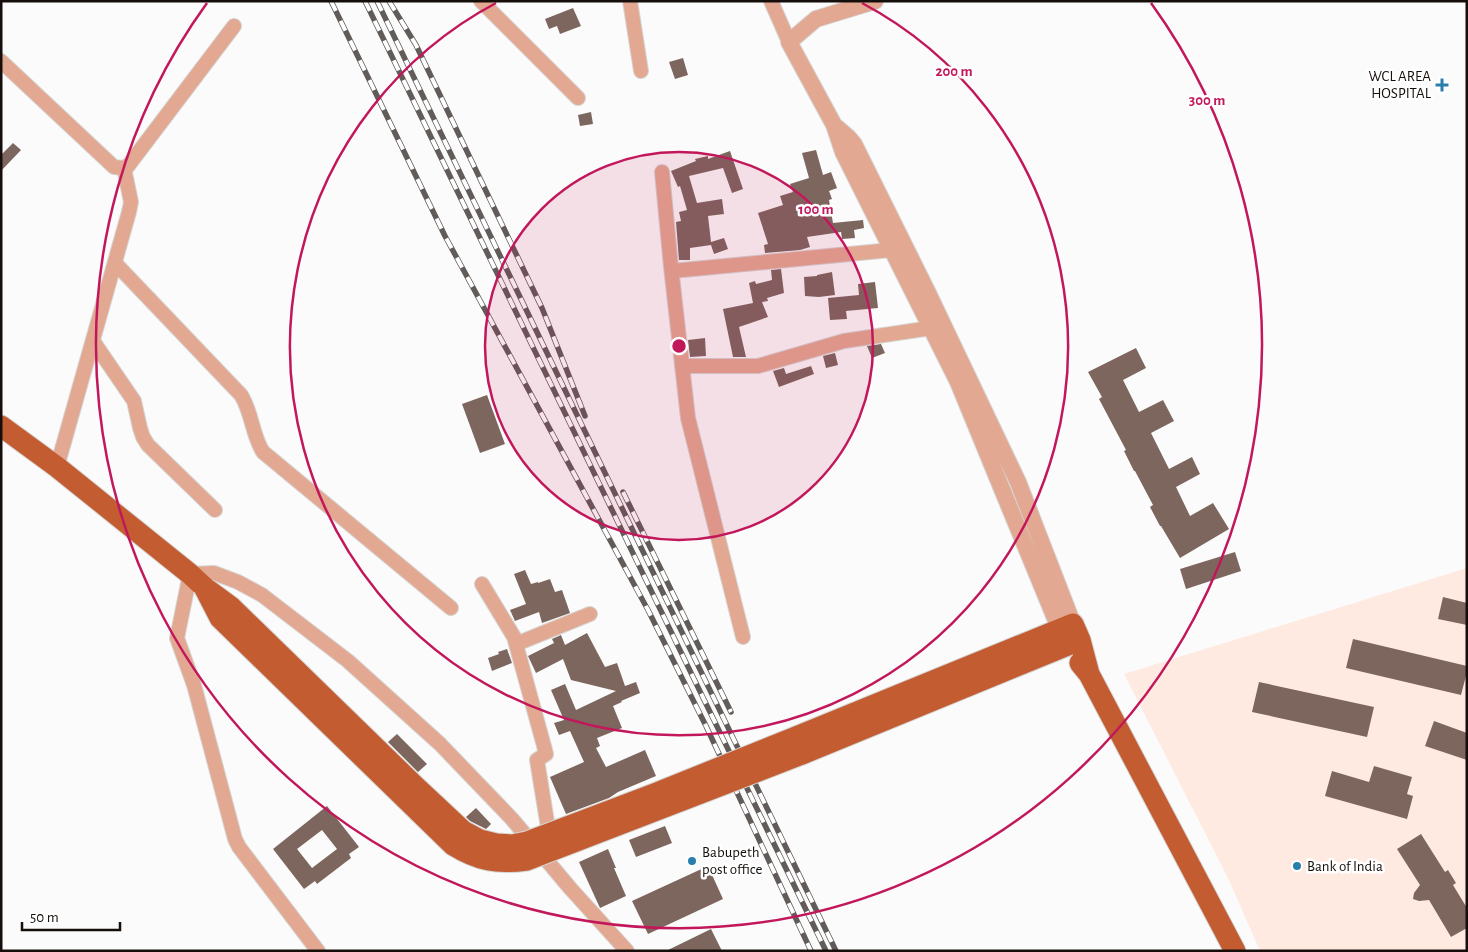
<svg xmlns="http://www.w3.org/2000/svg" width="1468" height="952" font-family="'Alegreya Sans',sans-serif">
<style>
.built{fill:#ffeae2}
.building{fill:#7d665e;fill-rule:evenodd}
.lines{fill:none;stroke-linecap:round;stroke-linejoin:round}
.minor-casing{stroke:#d6d5d4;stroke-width:16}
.tertiary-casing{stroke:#d6d5d4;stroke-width:18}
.primary-casing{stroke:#d6d5d4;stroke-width:23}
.minor{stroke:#e2a891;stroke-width:14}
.tertiary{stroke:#e2a891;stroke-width:16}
.primary{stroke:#c35c31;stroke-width:21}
.rail-casing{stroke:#615c59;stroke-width:5.5}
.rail{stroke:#fff;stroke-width:4;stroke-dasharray:11;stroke-linecap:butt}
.primary-bridge-casing{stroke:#d6d5d4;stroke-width:23;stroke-linecap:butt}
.primary-bridge{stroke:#c35c31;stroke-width:21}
.ring{fill:none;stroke:#c2185b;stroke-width:2.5}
.poi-dot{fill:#287ead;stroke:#fff;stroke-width:2}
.labels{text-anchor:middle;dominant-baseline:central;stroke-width:5;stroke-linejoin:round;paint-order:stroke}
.poi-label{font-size:15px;fill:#160e0a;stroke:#fff;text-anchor:start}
.centre{fill:#c2185b;stroke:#fff;stroke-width:2.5}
.ring-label{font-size:15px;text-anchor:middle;font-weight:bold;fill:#c2185b;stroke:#fff;stroke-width:5;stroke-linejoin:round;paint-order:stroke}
</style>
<rect width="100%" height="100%" fill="#fbfbfb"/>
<path class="built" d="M1467,568V951H1260L1228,878L1124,674Z"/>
<path class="building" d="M573,8L581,26L560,34L557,26L549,29L545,19Z
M683,58L688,75L675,79L669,62Z
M591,112L593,124L580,126L578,115Z
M13,143L21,150L1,171V155Z
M816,150L823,175L831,172L837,188L829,191L832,199L829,200L833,223L863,220L864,228L854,230L855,238L842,239L841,232L807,237L810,247L800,250L765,253L764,245L768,244L758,213L783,205L780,196L793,192L790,184L809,178L802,153Z
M730,151L743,189L732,193L723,168L689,176L697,203L722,199L724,214L708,216L711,242L724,238L728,249L714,254L711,245L690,248V260H679L676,222L681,221L679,212L687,210L680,186L678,187L671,171L696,161L695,159L708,156V159Z
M781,269L784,293L767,298L768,301L762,302L768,317L739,327L746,357H733L723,309L753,303L749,283L755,281L756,284L772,280L771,270Z
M832,272L835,295L819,297L805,296L804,277L817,276V275Z
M875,282L878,308L846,311L847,319L830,320L828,298L859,295L858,284Z
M705,338L706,356L690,357L688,340Z
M881,344L885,353L872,358L867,346Z
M1136,348L1146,368L1123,380L1139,412L1163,400L1174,421L1151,433L1169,469L1192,457L1200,474L1176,487L1190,516L1213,503L1229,529L1180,558L1161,526H1160L1150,507L1153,505L1135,471H1134L1124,451L1126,450L1099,399L1102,397L1088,372Z
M835,353L838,365L826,368L823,356Z
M811,366L814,374L779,387L773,371L784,368L786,374Z
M487,395L505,444L480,453L462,404Z
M1235,552L1241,571L1186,589L1180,569Z
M525,570L531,584L538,582V583L550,579L555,592L562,590L570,613L542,623L539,612L515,621L510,610L526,604L514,574Z
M1443,597L1467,603V625L1438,619Z
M587,633L605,667L617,663L625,686L636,682L640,693L621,701L622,702L613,706L622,728L597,738L600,746L596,748L606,767L645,750L656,776L618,792L609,798L566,814L550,777L584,762L570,731L559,735L554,723L564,720L551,690L565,684L576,710L616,691L571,680L563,659L536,673L528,656L554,643L552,639L561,635L565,645Z
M1353,639L1467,666V672L1461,695L1346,668Z
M507,649L512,663L492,671L488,658L499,654L498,652Z
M1259,682L1374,707L1367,737L1252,712Z
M1434,721L1467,733V760L1425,746Z
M397,734L427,764L418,772L388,742Z
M1374,766L1412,777L1407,794L1413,796L1407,819L1325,796L1332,771L1369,782Z
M327,806L359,847L349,854L351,858L317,884L315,881L304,889L273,849ZM322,830L337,849L312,868L297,849Z
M476,808L491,824L486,829L470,821L466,817Z
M665,826L672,843L636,857L629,840Z
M1421,834L1445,872L1448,870L1456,883L1453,885L1467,908V928L1451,937L1429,900L1419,901L1413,899L1414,893L1420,885L1397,849Z
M608,849L616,868H614L626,896L600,908L579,862Z
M708,866L723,899L648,934L632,901Z
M711,929L722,951H666Z"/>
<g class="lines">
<defs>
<path id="minor" d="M481,1L578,98
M630,1L641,71
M771,1L789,42
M1,61L114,167L124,168L128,166L234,26
M662,172L671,267L688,418L743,637
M115,263L241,395C252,412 252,435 263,452L451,608
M672,271L891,250
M93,341L134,401L140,428L143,437L148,445L215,510
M682,366H758L844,341L931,328
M57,467L129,212L131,202L124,168
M482,584L514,637L544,746L546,754L537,760L550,840
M516,644L590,614
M318,951L239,847L235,839L194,685L177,638L190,574L214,573L238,582L262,595L348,661L440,744L512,819L570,888L627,951"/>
<path id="tertiary" d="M875,1L816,19L789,42L834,125L843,152L958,382L1064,640
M834,125L848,137L854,144L928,293L1018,482L1073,624"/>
<path id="primary" d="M1,426L57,467L190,574L204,587
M1080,663L1089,674L1235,951
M796,737L1073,624L1080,640L1089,674
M802,754L1080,640"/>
</defs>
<use href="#minor" class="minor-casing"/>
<use href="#tertiary" class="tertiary-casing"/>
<use href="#primary" class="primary-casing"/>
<use href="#minor" class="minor"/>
<use href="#tertiary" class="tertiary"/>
<use href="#primary" class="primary"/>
<defs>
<path id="rail" d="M331,1L445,236L648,610L706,726L811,951
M365,1L826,951
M377,1L836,951
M389,1L416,45L542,308L585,416
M623,492L731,712"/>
</defs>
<use href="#rail" class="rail-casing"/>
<use href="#rail" class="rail"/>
<defs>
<path id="primary-bridge" d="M204,587L220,618L453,845C479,861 497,864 527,860L802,754
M208,590L231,607L415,786L463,831L480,840L496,844L512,845L527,842L654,794L796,737"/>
</defs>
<use href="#primary-bridge" class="primary-bridge-casing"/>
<use href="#primary-bridge" class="primary-bridge"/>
</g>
<circle cx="679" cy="346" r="194" fill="#c2185b" fill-opacity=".12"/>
<g class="ring">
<circle cx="679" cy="346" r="194"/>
<path d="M862 3A389 389 0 1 1 496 3"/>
<path d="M1151 3A583 583 0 1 1 207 3"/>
</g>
<g class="poi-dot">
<path d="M1439.5 77.5h5v5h5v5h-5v5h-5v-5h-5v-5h5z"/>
<circle cx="692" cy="861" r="5"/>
<circle cx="1297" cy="866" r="5"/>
</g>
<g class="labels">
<g class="poi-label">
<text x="1431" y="76" text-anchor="end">WCL AREA<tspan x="1431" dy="17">HOSPITAL</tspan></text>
<text x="702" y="852">Babupeth<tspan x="702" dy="17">post office</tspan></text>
<text x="1307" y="866">Bank of India</text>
</g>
</g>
<circle cx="679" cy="346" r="8" class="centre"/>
<g class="ring-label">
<text x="954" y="76">200 m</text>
<text x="1207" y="105">300 m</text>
<text x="816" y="214">100 m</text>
</g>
<rect width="1468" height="952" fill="none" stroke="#160e0a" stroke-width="5"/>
<path d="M22 922v8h98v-8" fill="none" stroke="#160e0a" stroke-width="2.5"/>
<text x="30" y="922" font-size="15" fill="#160e0a" stroke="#ffffff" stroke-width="4" paint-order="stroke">50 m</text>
</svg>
